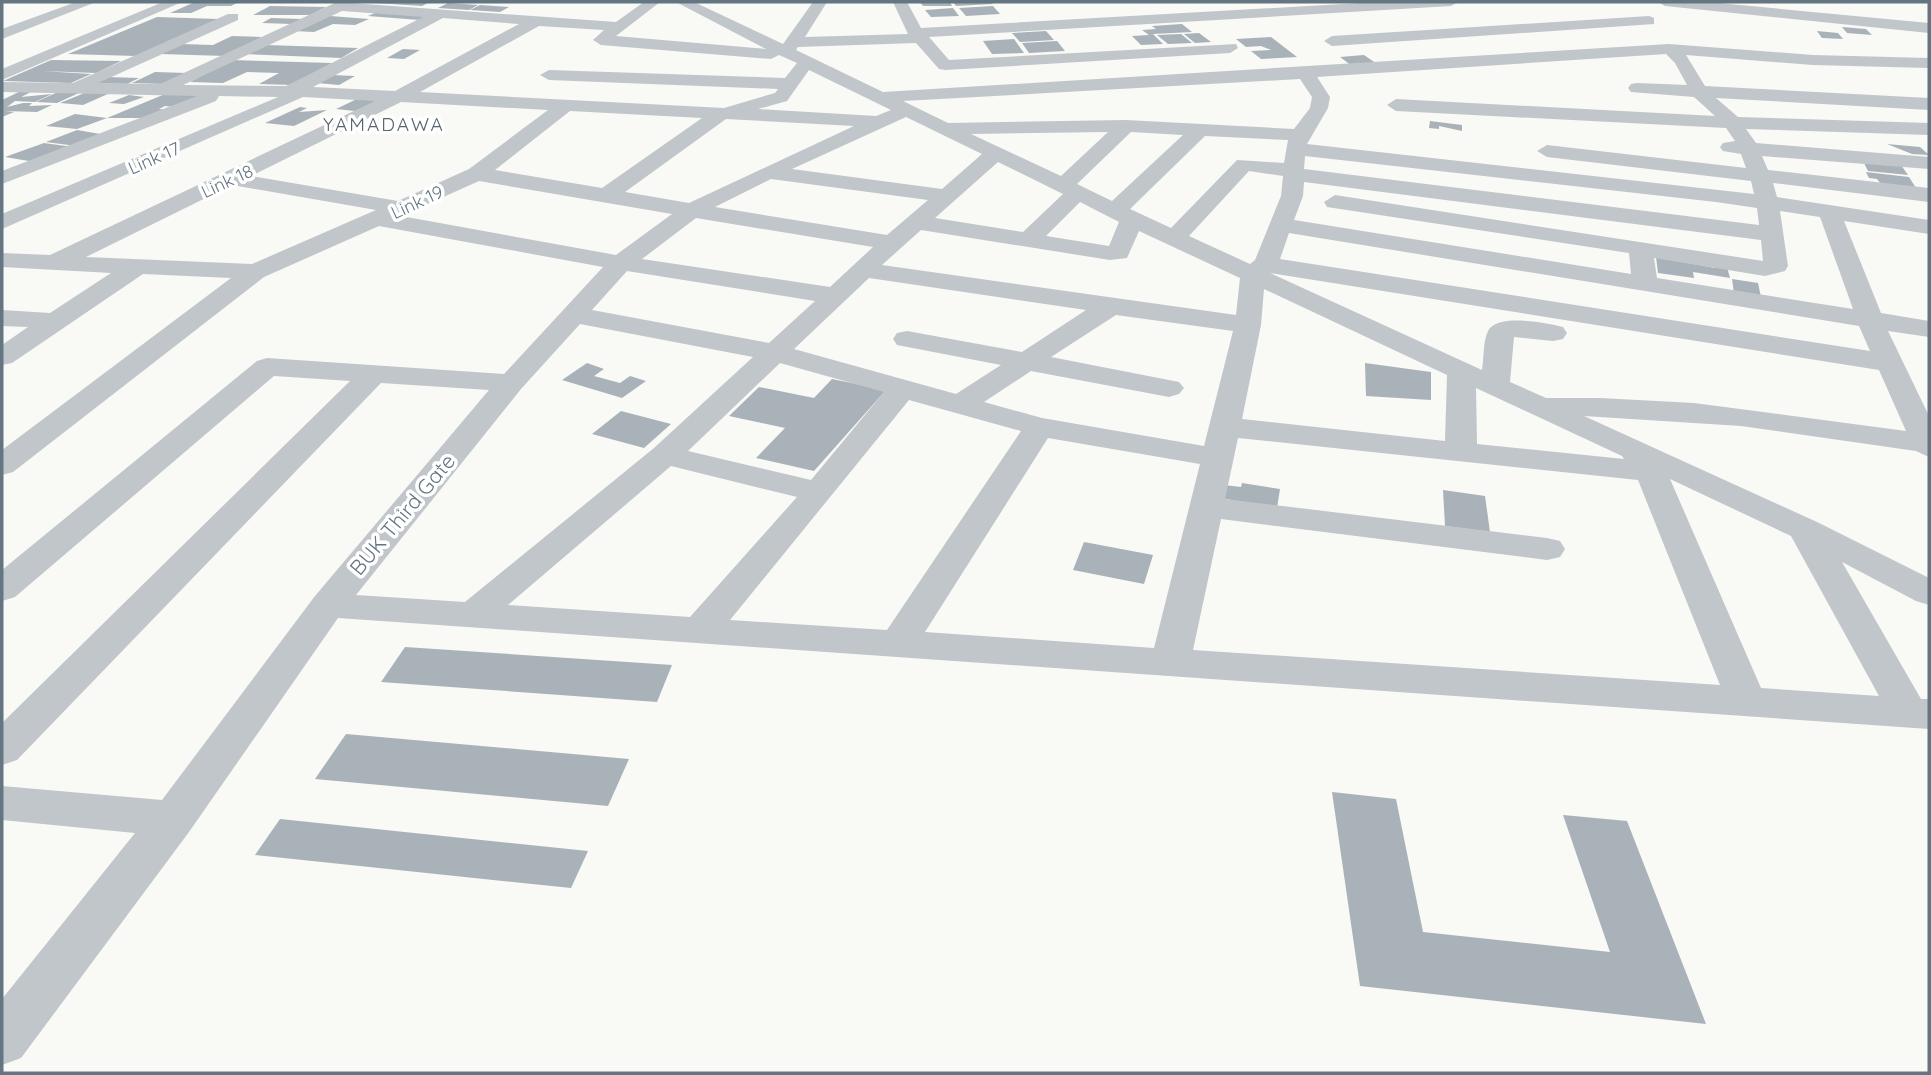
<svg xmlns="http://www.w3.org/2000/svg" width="1931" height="1075" font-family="Quicksand,sans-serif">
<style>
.building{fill:#a9b2b8}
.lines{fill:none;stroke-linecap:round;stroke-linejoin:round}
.minor{fill:#c1c6ca;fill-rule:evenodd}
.labels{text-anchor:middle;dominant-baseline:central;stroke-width:7;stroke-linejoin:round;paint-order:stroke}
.far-street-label{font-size:18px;fill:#637682;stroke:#fff}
.far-neighbourhood-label{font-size:19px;letter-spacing:2px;fill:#55646d;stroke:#fff}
.street-label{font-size:21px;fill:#637682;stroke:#fff}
</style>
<rect width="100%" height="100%" fill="#f9f9f6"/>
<path class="building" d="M195,2H239L231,6H207L191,13H170Z
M359,2H430L422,6Z
M920,2H950L952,6H923Z
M953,2H991L993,4L956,6Z
M448,3L478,5L469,10L438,8Z
M480,5L509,7L500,12L470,10Z
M270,6L326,7L310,15H253Z
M993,6L1000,14L966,16L959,8Z
M953,8L959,16L931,17L925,10Z
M382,10L436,13L420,20L368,16Z
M330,16L369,19L355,25L333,24L314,32L294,31Z
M157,17L218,19L136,56L68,54Z
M271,18L301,19L292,24L262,23Z
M1182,24L1192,32L1153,34L1163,44L1141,45L1132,36L1149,35L1142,30L1156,29L1152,26Z
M1842,27L1866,29L1872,35L1847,33Z
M1046,31L1054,40L1020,42L1012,33Z
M1817,31L1838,33L1843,39L1822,38Z
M1199,33L1211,42L1195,43L1184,34Z
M1181,34L1192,43L1168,44L1157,35Z
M232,36L262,37L225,56L161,54L181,44L213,45Z
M1271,37L1297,57L1261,59L1251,51L1271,50L1261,46L1246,47L1236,39Z
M1014,39L1024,53L992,54L983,41Z
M1057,41L1065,51L1029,53L1022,43Z
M266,45L358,48L341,58L245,54Z
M403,49L420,50L404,59L387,58Z
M1364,55L1377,64L1352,66L1340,57Z
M51,60L121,61L96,73L42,71L91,74L71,83L3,81Z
M231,60L332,63L293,85L259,84L279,73L247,72L223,83L190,82Z
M155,72L187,73L165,84L132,83Z
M332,75L355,76L339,85L317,83Z
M107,77L139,78L127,84L95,83Z
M21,91H33L21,97L52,94L35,102L15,101L7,107L23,103H32L29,106L52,105L37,112L5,111L14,112L2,117V100Z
M60,91L81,92L57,103L36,102Z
M87,92L110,93L83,105L60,103Z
M170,92H210L176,107L165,106L159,109L168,110L147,118H107Z
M129,95L144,97L124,104L109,103Z
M361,97L388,99L364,112L336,109Z
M300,107L307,108L299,112L327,110L294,126L265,123Z
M75,114L107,118L77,129L46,126Z
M1430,121L1462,125V131L1439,126V129L1429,128Z
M77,130L106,135L76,146L46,142Z
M44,143L73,147L35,162L5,157Z
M1887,144L1920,147L1929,155L1912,154Z
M1863,161L1901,165L1908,175L1868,171Z
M1866,172L1909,177L1916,188L1881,184L1877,179L1869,178Z
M1656,257L1715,268L1714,265L1727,267L1730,278L1693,272L1694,278L1658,273Z
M1732,279L1758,283L1761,297L1734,293Z
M587,363L604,369L594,376L620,383L630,376L646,381L622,398L562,380Z
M1365,363L1431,372V400L1366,396Z
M832,379L886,390L814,471L756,458L785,428L729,416L759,387L814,398Z
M621,411L671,424L644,448L592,434Z
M1242,483L1280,489L1277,508L1220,498L1224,485L1241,487Z
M1443,490L1485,496L1490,532L1445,526Z
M1084,542L1153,555L1144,584L1073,570Z
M405,647L672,665L657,702L381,682Z
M346,734L629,759L608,806L315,779Z
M1332,792L1396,799L1423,932L1610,952L1563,815L1627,821L1706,1024L1360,986Z
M280,819L588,851L571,888L255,855Z"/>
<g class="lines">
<path class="minor" d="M76,2H96L2,39V29Z
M163,2H182L2,80V69Z
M337,2L616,22L644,2H660L616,36L766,49L676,2H694L783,44L813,2H827L805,37L908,34L893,2H907L921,28L1378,2H1458L1451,6L929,37L949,60L1236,44L1238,48L1230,53L945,70L939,69L916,43L798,47L796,50L883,92L1669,44L1813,55L1929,58V68L1813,65L1686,55L1705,86L1929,98V110L1716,98L1738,117L1929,123V135L1746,129L1756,143L1929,157V169L1762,156L1768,170L1929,188V202L1773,183L1777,197L1929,220V234L1844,221L1881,313L1929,321V337L1888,331L1929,416V457L1916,451L1741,426L1584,416L1817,522L1929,578V605L1916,601L1842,562L1921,699H1929V729L338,618L189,832L21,1058L2,1065V999L135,833L2,820V786L162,800L315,596L489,390L381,383L17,760L2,765V723L350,381L274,376L15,597L2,601V570L257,361L267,358L504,374L603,267L379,226L264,277L13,472L2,475V450L231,278L143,274L12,363L2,365V345L28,327L2,326V310L50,313L111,273L2,267V253L50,255L375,101L303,97L2,229V214L278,97L219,96L216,101L2,184V171L197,96L2,92V82L73,83L228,14H238V20L98,83L160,84ZM342,11L423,17L286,86L183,85ZM443,18L519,24L395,91L313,87ZM539,26L604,30L593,40L601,45L771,59L779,55L797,63L785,78L549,70L540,75L549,80L778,89L775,93L724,108L420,92ZM1666,54L1675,63L1687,85L1637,83L1631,84L1628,88L1631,92L1694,97L1715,116L1396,99L1387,105L1396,111L1726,128L1735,141L1723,143L1720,147L1723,151L1741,154L1746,168L1547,145L1537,151L1547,157L1751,181L1754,194L1307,144L1328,108L1330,97L1317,77ZM809,70L891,110L876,116L758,109L787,101ZM1300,79L1312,97L1310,108L1294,129L1126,120L948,123L903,101ZM401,102L548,110L469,169L398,201L251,176ZM570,111L702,118L602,188L495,170ZM906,117L982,154L942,189L792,169ZM726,119L854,126L689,203L625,192ZM1108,132L1061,176L971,134ZM1131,132L1183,135L1112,201L1077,184ZM1205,136L1288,140L1284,163L1237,160L1171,228L1130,209ZM1305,156L1716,202L1757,208L1759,225L1304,169ZM998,162L1063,194L1023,232L935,218ZM1249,171L1283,176L1281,196L1255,260L1250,264L1189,236ZM771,179L928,200L887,235L715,207ZM479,181L672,214L616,255L401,216ZM1304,182L1761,240L1763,261L1335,195L1324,202L1327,207L1629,253L1631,274L1294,220L1303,196ZM232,185L376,210L252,264L86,257ZM1080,202L1119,222L1109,246L1046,236ZM1780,211L1820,217L1853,309L1657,278L1654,258L1765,276L1785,271L1788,266ZM696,218L873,247L830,287L642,259ZM921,230L1110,260L1127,258L1139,231L1240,278L1236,315L882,265ZM1289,233L1859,326L1870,351L1280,259ZM627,271L815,301L769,343L592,310ZM1270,273L1879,370L1906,431L1694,403L1600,398H1546L1510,382L1514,337L1553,341L1563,339L1567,333L1563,327C1546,323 1497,313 1488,331C1483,341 1484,358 1482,370ZM869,278L1086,310L1022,352L907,331L897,333L893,339L897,345L1001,365L956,394L794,349ZM1264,289L1447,375L1445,441L1242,419L1261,325ZM1116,315L1233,331L1204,446L1042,418L984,402L1031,371L1169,397L1179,394L1184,388L1179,382L1051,357ZM580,324L753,357L654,448L465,602L356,595L521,389ZM780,363L884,392L811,480L688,451ZM1476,388L1622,456L1624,459L1477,444ZM909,400L1021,431L887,630L730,620ZM1048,438L1200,464L1154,648L925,632ZM1238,438L1638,480L1720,685L1193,650L1221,519L1547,560L1560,557L1565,549L1560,541L1547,538L1225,499ZM671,466L797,497L690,617L508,605ZM1670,479L1791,536L1879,696L1761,688Z
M1658,2H1708L1929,23V33L1665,6Z
M1649,16L1654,18V24L1332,46L1324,41L1332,36Z"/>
</g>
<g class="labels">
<g class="far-street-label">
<text transform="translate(154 158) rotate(-24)">Link 17</text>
<text transform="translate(227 181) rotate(-25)">Link 18</text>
<text transform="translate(417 202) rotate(-25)">Link 19</text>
</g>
<g class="far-neighbourhood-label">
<text x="384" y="124">YAMADAWA</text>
</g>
<g class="street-label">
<text transform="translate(402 514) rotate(-50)">BUK Third Gate</text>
</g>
</g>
<rect width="1931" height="1075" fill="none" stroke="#637682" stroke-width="7"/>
</svg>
